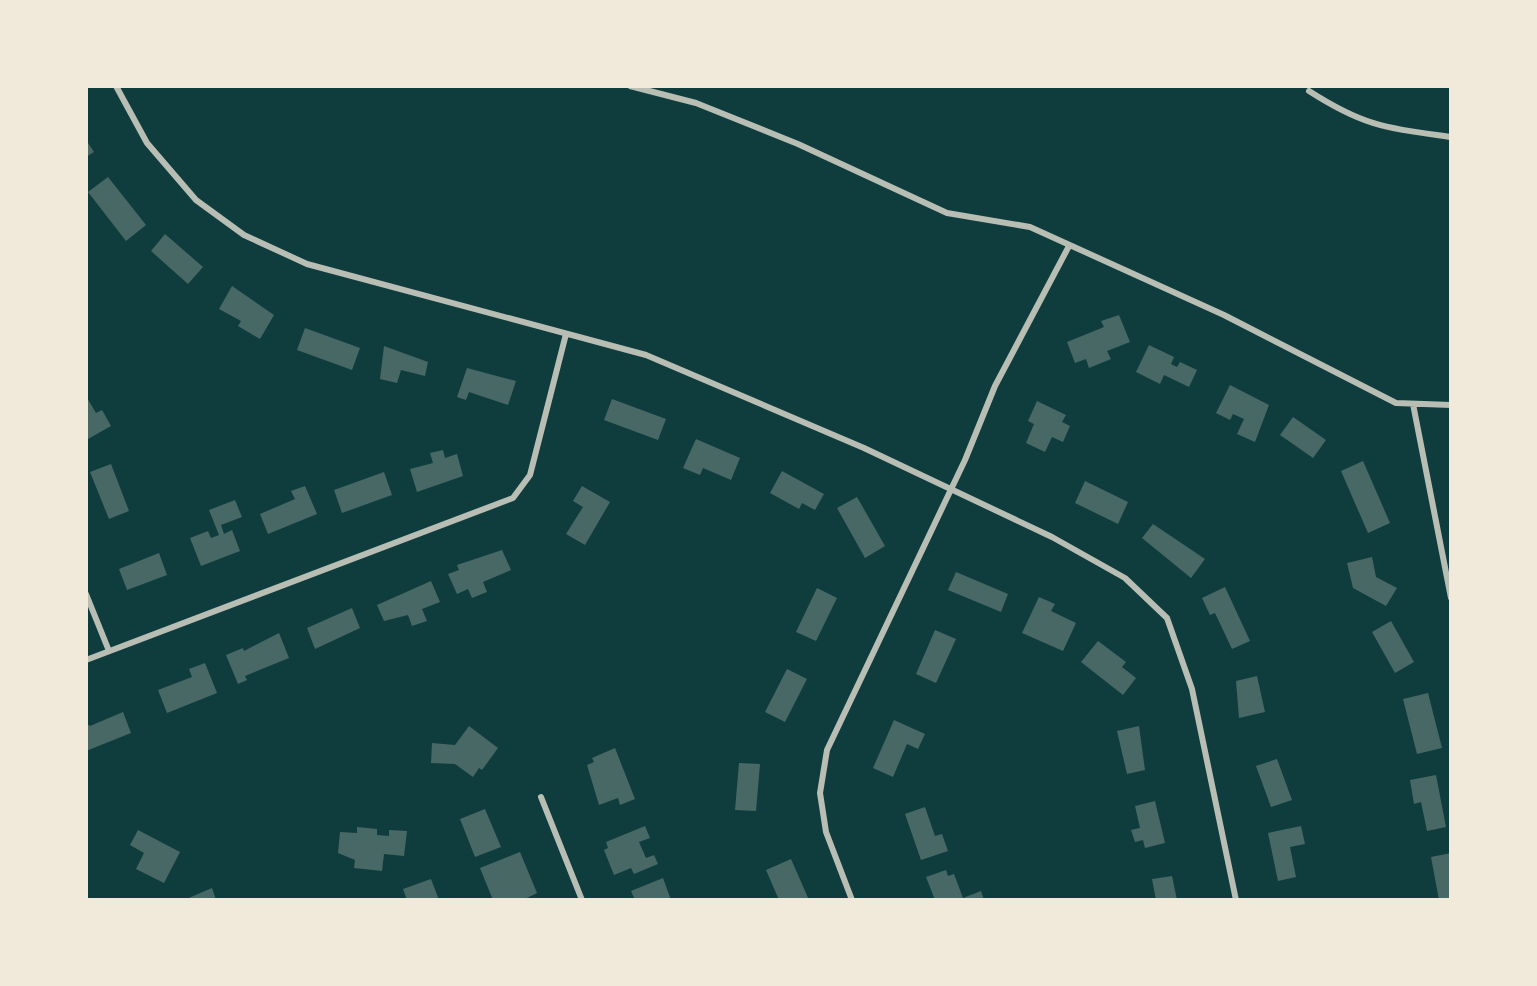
<svg xmlns="http://www.w3.org/2000/svg" width="1537" height="986" font-family="Raleway,sans-serif">
<style>
.building{fill:#486865}
.lines{fill:none;stroke-linecap:round;stroke-linejoin:round}
.minor{stroke:#b8beb3;stroke-width:6}
</style>
<rect width="100%" height="100%" fill="#0f3d3e"/>
<path class="building" d="M86,140L94,152L86,157Z
M108,177L146,225L126,241L88,192Z
M165,234L203,267L188,284L151,251Z
M232,286L274,315L260,339L238,326L241,321L219,309Z
M1119,315L1130,342L1107,351L1111,359L1089,368L1086,359L1075,363L1067,342L1104,327L1101,321Z
M305,328L360,348L352,370L297,350Z
M1149,345L1174,357L1171,364L1177,367L1180,362L1197,370L1189,387L1164,375L1160,384L1136,372Z
M384,346L428,362L425,376L401,370L397,383L380,379Z
M467,368L516,381L508,405L469,392L466,400L457,397Z
M1230,385L1269,405L1255,442L1237,434L1244,419L1233,414L1230,420L1216,413Z
M86,396L96,413L102,410L111,426L88,439Z
M612,399L666,419L658,440L604,420Z
M1037,401L1066,415L1062,422L1070,426L1063,442L1052,437L1045,452L1026,443L1034,424L1028,421Z
M1293,417L1326,440L1313,458L1280,435Z
M696,439L740,458L731,480L703,468L700,475L683,468Z
M443,450L445,458L457,454L463,476L417,492L410,469L433,463L430,453Z
M1363,461L1390,523L1368,533L1341,471Z
M111,464L129,511L109,519L90,472Z
M782,471L824,494L815,510L802,503L799,509L770,493Z
M384,472L392,495L342,513L334,490Z
M1085,481L1128,502L1118,524L1075,503Z
M305,486L317,514L268,534L260,514L295,499L291,491Z
M582,486L610,502L585,545L566,534L583,507L573,501Z
M857,497L885,546L865,558L837,508Z
M235,500L242,517L221,525L224,534L232,530L240,551L201,566L190,538L208,531L211,538L219,535L209,510Z
M1153,524L1205,559L1191,578L1142,538Z
M502,550L511,570L483,582L487,592L472,598L468,589L457,594L448,574L459,570L457,565Z
M159,553L167,575L127,590L119,569Z
M1372,557L1376,577L1397,588L1386,606L1353,588L1347,563Z
M956,572L1008,594L1001,612L948,590Z
M431,581L440,602L422,609L427,621L412,626L408,615L384,621L377,605Z
M1225,587L1250,641L1232,649L1215,613L1210,615L1202,598Z
M817,588L837,598L816,641L796,632Z
M1039,597L1055,604L1051,611L1076,623L1063,651L1022,633Z
M352,608L360,628L315,649L307,628Z
M1391,621L1414,662L1395,673L1372,632Z
M935,630L956,639L936,683L916,674Z
M279,633L289,658L245,676L247,680L238,684L226,655L243,648L244,651Z
M1098,641L1126,662L1122,667L1136,678L1123,695L1081,662Z
M205,663L217,693L167,713L158,690L192,677L189,669Z
M787,669L807,679L785,722L765,712Z
M1257,676L1265,712L1239,718L1236,681Z
M1428,693L1442,748L1417,754L1403,699Z
M123,712L131,733L86,751V723L90,726Z
M894,720L925,734L918,749L907,744L893,777L873,768Z
M469,726L498,748L482,770L479,768L473,777L455,764L431,763L432,743L455,745Z
M1139,726L1145,770L1127,774L1117,731Z
M615,748L635,799L620,805L618,798L599,805L587,765L594,762L592,758Z
M1277,759L1292,800L1271,807L1256,766Z
M739,763L760,764L756,811L735,810Z
M1436,775L1446,827L1427,831L1421,802L1414,804L1410,780Z
M1155,801L1165,843L1145,848L1143,840L1135,842L1131,830L1140,828L1135,806Z
M925,807L935,836L942,834L948,851L921,860L905,814Z
M485,809L501,847L475,857L460,819Z
M645,826L650,838L639,842L646,858L654,855L658,864L634,874L631,868L614,875L604,850L608,848L606,842Z
M1301,826L1305,844L1290,847L1296,877L1278,881L1268,833Z
M357,827L377,829V835L389,836V830L407,831L404,856L384,854L382,871L354,868L355,860L338,853L340,832L357,833Z
M138,830L180,852L164,883L136,869L144,853L130,845Z
M520,852L537,893L523,900H493L480,868Z
M1451,853V900H1439L1431,857Z
M791,859L809,900H779L766,870Z
M946,870L948,876L954,874L963,898L981,891L984,900H935L926,877Z
M1172,876L1177,900H1156L1152,879Z
M663,878L671,900H635L631,891Z
M431,879L439,900H407L403,889Z
M212,888L216,900H184Z"/>
<g class="lines">
<path class="minor" d="M116,86L147,143L196,200L244,235L307,264L646,355L864,448L1052,537L1125,578L1167,618L1192,689L1236,900
M630,86L696,103L798,144L947,213L1030,227L1224,315L1396,403L1451,405
M1309,91C1365,127 1387,128 1451,137
M1413,404L1451,598
M86,594L109,651
M86,660L513,498L530,475L566,334
M541,797L582,900
M852,900L826,832L820,793L827,750L965,460L995,386L1069,246"/>
</g>
<rect width="1537" height="986" fill="none" stroke="#f1e9da" stroke-width="176"/>
</svg>
